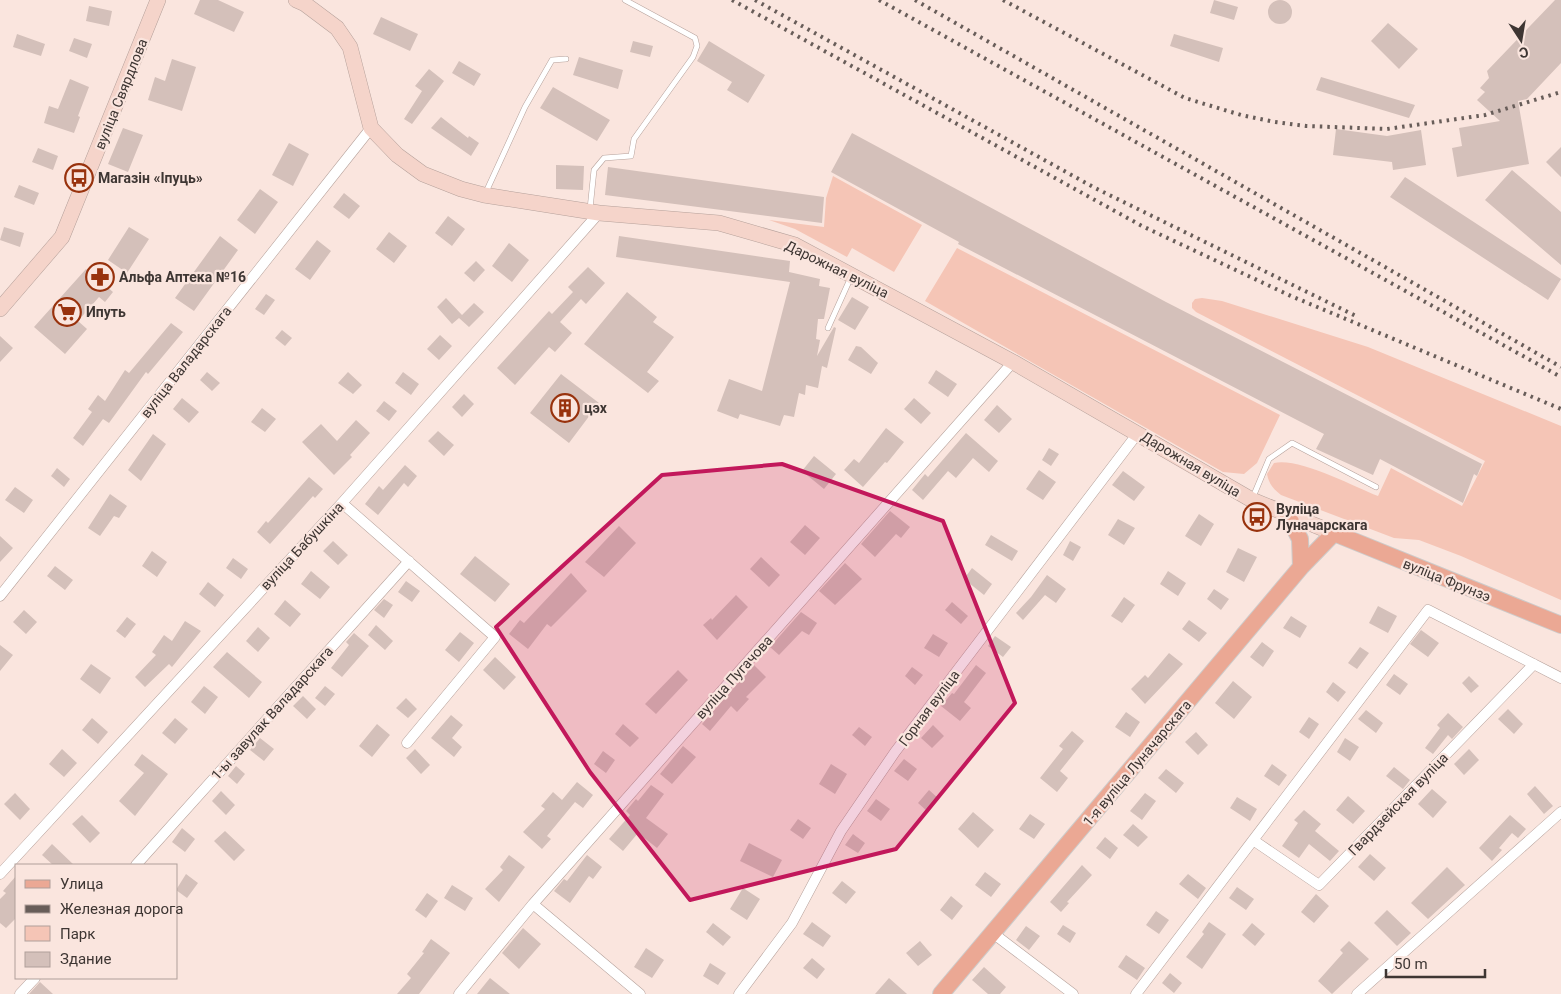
<svg xmlns="http://www.w3.org/2000/svg" width="1561" height="994" font-family="Roboto,sans-serif">
<style>
.green{fill:#f5c5b6}
.building{fill:#d4c0ba}
.lines{fill:none;stroke-linecap:round;stroke-linejoin:round}
.lane-casing{stroke:#b5a19b;stroke-width:6}
.street-casing{stroke:#b5a19b;stroke-width:11}
.secondary-casing{stroke:#b5a19b;stroke-width:16}
.primary-casing{stroke:#cdcbca;stroke-width:18}
.lane{stroke:#fff;stroke-width:5}
.street{stroke:#fff;stroke-width:10}
.secondary{stroke:#f5d4ca;stroke-width:15}
.primary{stroke:#eba894;stroke-width:16}
.rail{stroke:#685d59;stroke-width:4;stroke-dasharray:2.5 5;stroke-linecap:butt}
.marked{fill:#c2185b;fill-opacity:0.2;stroke:#c2185b;stroke-width:4;stroke-linejoin:round}
.labels{text-anchor:middle;dominant-baseline:central;stroke-width:4.5;stroke-linejoin:round;paint-order:stroke}
.street-label{font-size:14px;fill:#3e3633;stroke:#fae5de}
.poi-label{font-size:14px;font-weight:bold;fill:#3e3633;stroke:#fae5de;text-anchor:start}
</style>
<rect width="100%" height="100%" fill="#fae5de"/>
<path class="green" d="M833,176L922,225L894,272L852,248L847,257L795,229L769,220L824,227L826,198Z
M957,248L1280,415L1257,463L1244,474L1223,472L925,301Z
M1202,298L1222,301L1368,347L1561,426V600L1461,556L1419,540L1394,538L1281,495C1273,489 1269,484 1267,474L1274,463C1298,457 1353,486 1378,496L1391,468L1462,506L1485,461L1196,312L1192,308V303L1195,299Z"/>
<path class="building" d="M200,0H218L244,12L234,32L194,14Z
M1214,0L1238,7L1234,20L1210,13Z
M1555,0H1561V63L1527,99L1518,101L1529,164L1457,177L1452,148L1462,146L1459,128L1500,121L1477,100L1485,92L1480,88L1489,78L1487,71Z
M1268 12a12 12 0 1 1 24 0a12 12 0 1 1-24 0Z
M89,6L112,11L109,26L86,21Z
M381,17L418,34L410,51L373,34Z
M1388,23L1418,49L1399,69L1371,41Z
M17,34L45,44L41,56L13,47Z
M1174,34L1223,48L1219,62L1170,46Z
M74,38L92,44L87,58L69,51Z
M633,41L653,46L650,57L630,52Z
M709,41L765,75L748,103L727,90L732,82L697,61Z
M579,57L623,70L618,89L573,75Z
M172,59L196,67L182,111L148,100L155,77L165,81Z
M459,61L481,74L474,86L452,73Z
M429,69L444,81L412,124L404,119L422,91L415,86Z
M1321,77L1415,105L1409,118L1316,90Z
M70,79L89,87L78,116L80,117L74,133L44,123L49,106L58,109Z
M553,87L610,120L597,141L540,108Z
M441,117L468,138L469,136L479,143L471,156L431,128Z
M123,128L143,135L128,172L108,164Z
M1336,129L1387,136L1421,130L1426,165L1393,170L1392,162L1333,155Z
M852,133L1166,302L1482,464L1477,476L1474,474L1463,503L1380,459L1373,475L1316,449L1324,434L958,244L959,242L831,172Z
M289,143L309,154L293,186L272,175Z
M1561,147V177L1546,162Z
M38,148L58,156L53,170L32,162Z
M556,165L584,166L583,190L556,189Z
M608,167L824,197L822,223L605,195Z
M1512,170L1561,212V265L1485,200Z
M1405,177L1561,279L1548,300L1390,197Z
M19,185L39,193L34,205L14,197Z
M260,189L278,202L255,234L237,220Z
M344,193L360,206L349,219L333,207Z
M448,216L465,229L452,246L435,233Z
M4,227L24,233L20,247L0,240Z
M129,227L149,239L127,273L108,260Z
M389,232L407,246L394,263L376,249Z
M220,236L238,250L194,311L175,298Z
M619,236L790,261L789,272L820,279L819,286L830,288L824,319H818L816,339L820,340L817,356L834,327L836,328L827,368L822,366L818,388L806,385L805,395L799,393L794,417L784,415L780,426L740,414L738,419L717,411L729,379L762,391L790,282L616,257Z
M317,240L331,251L310,280L295,269Z
M509,243L529,260L512,282L492,266Z
M476,261L485,270L474,282L464,273Z
M588,267L605,283L586,304L581,299L560,322L572,333L555,352L549,347L515,385L497,368L549,311L552,314L573,292L568,287Z
M86,269L113,292L105,302L99,297L78,321L87,329L65,354L34,327Z
M627,292L657,317L653,322L674,337L647,372L659,381L648,393L584,344Z
M266,294L275,300L264,315L255,309Z
M852,297L869,307L855,330L838,320Z
M446,298L462,315L474,303L484,312L469,327L459,318L452,324L437,307Z
M171,323L183,332L148,374L146,372L109,423L103,419L83,446L73,438L92,412L88,409L98,395L105,401L125,370L129,373Z
M282,330L292,338L285,346L275,338Z
M440,335L452,346L439,360L427,349Z
M0,336L13,348L0,362Z
M856,346L861,347L878,363L871,374L848,360Z
M936,370L957,384L948,397L928,383Z
M207,372L220,383L212,391L200,380Z
M348,372L362,385L353,394L338,383Z
M403,372L419,384L411,395L395,383Z
M561,374L599,403L569,443L530,413Z
M464,394L474,404L462,417L452,407Z
M182,398L199,412L189,423L173,409Z
M914,398L931,413L921,424L904,409Z
M384,401L397,411L389,421L376,411Z
M997,405L1012,419L999,433L984,420Z
M262,408L276,419L265,432L251,422Z
M356,420L370,433L350,455L352,457L334,475L302,442L321,424L337,441Z
M886,428L904,442L887,463L885,462L863,487L844,470L854,459L859,463Z
M438,431L454,445L444,456L428,441Z
M966,433L998,461L989,472L973,458L956,478L948,471L923,500L912,490L925,474L928,477Z
M153,434L166,444L141,481L128,470Z
M1049,448L1059,454L1051,466L1042,460Z
M814,456L836,474L824,489L802,471Z
M405,465L417,476L408,487L404,483L378,515L365,504L379,486L383,490Z
M57,468L70,479L64,487L51,476Z
M1039,470L1056,482L1043,500L1026,489Z
M1123,471L1145,487L1134,501L1112,485Z
M309,477L323,489L315,498L313,496L270,544L257,532L266,521L268,523Z
M15,487L33,500L24,513L5,500Z
M110,494L127,506L119,518L114,516L100,536L88,528Z
M890,511L910,527L901,538L896,534L875,557L861,544Z
M1199,514L1214,524L1201,546L1185,536Z
M1118,519L1135,528L1124,545L1108,535Z
M805,525L820,538L805,555L790,542Z
M619,526L636,543L604,577L585,562Z
M991,535L1018,551L1012,561L985,545Z
M0,536L13,548L0,562Z
M333,541L348,555L338,565L323,551Z
M1070,541L1081,547L1073,561L1063,555Z
M1238,548L1257,557L1244,582L1226,572Z
M152,551L167,562L157,577L142,566Z
M475,556L510,584L495,602L460,574Z
M761,557L780,575L769,587L750,569Z
M233,558L248,569L241,579L226,568Z
M845,563L862,579L835,605L819,591Z
M55,566L73,580L65,590L47,576Z
M972,568L992,584L984,595L964,579Z
M311,571L330,587L320,599L301,584Z
M1168,571L1186,583L1178,596L1160,584Z
M571,573L587,591L551,627L547,624L528,649L509,634L520,620L524,623Z
M1047,575L1066,589L1056,603L1045,595L1023,620L1016,613L1031,597Z
M406,581L420,591L412,602L398,592Z
M208,582L224,595L215,607L199,594Z
M1214,589L1229,599L1221,610L1207,599Z
M736,595L748,607L717,640L703,625L711,618L712,620Z
M1124,597L1135,605L1122,623L1111,616Z
M384,599L393,605L384,618L374,610Z
M285,600L301,614L290,627L274,614Z
M952,602L968,616L961,624L945,610Z
M1378,606L1397,616L1388,633L1369,623Z
M24,610L37,622L26,634L13,622Z
M801,612L817,623L809,635L802,631L779,655L770,647Z
M1291,616L1307,626L1300,638L1283,628Z
M127,617L136,624L125,638L116,631Z
M1189,620L1207,633L1199,642L1182,629Z
M185,621L201,631L172,667L169,664L145,687L135,677L156,655L152,652L164,635L172,641Z
M376,625L393,641L385,650L368,635Z
M258,627L270,638L258,652L246,641Z
M1421,630L1439,643L1428,657L1410,644Z
M460,632L474,643L459,662L445,650Z
M354,633L369,646L342,677L331,668L349,645L346,642Z
M933,634L948,643L939,657L924,648Z
M995,636L1011,647L1003,657L988,646Z
M1262,642L1274,651L1263,667L1250,657Z
M0,645L13,655L0,671Z
M1360,647L1369,653L1357,669L1348,663Z
M227,652L262,682L249,698L213,667Z
M1169,653L1183,664L1145,704L1131,689L1145,675L1148,678Z
M495,657L516,677L504,690L483,670Z
M91,664L111,678L100,694L80,679Z
M754,665L766,677L746,697L749,699L737,712L731,706L710,731L702,724Z
M976,665L986,673L964,702L971,708L960,721L941,706L952,693L954,694Z
M912,667L923,675L915,685L905,676Z
M678,670L688,680L656,714L645,704Z
M1394,674L1408,684L1400,695L1386,685Z
M1469,676L1479,686L1471,693L1462,683Z
M1233,681L1252,697L1234,719L1215,703Z
M1333,682L1346,692L1338,702L1326,692Z
M204,686L218,697L205,714L191,702Z
M325,686L335,694L325,706L315,698Z
M303,696L316,709L307,719L293,706Z
M406,698L417,709L408,718L396,708Z
M1508,709L1523,724L1514,734L1498,719Z
M1366,710L1383,723L1376,733L1358,719Z
M1126,712L1140,722L1130,737L1115,727Z
M1448,713L1463,727L1452,739L1448,735L1433,754L1425,748L1440,728L1437,725Z
M451,715L463,725L452,738L462,747L454,757L431,738Z
M1309,717L1319,724L1309,739L1299,732Z
M92,718L108,732L98,744L82,730Z
M175,718L188,729L175,744L162,733Z
M377,724L390,735L372,757L359,746Z
M623,724L639,738L630,747L615,734Z
M933,725L944,736L932,748L921,738Z
M859,727L872,737L865,746L852,735Z
M1072,731L1084,741L1060,771L1068,778L1057,792L1040,778L1063,749L1059,746Z
M1196,732L1208,745L1198,755L1185,742Z
M260,738L274,749L264,761L250,750Z
M1345,738L1359,747L1350,761L1337,752Z
M683,746L696,757L672,784L660,774Z
M62,749L77,763L64,777L49,764Z
M415,749L430,765L421,774L406,758Z
M1469,749L1479,760L1464,775L1454,764Z
M603,751L615,760L606,773L594,764Z
M142,754L168,774L135,816L119,801L144,773L134,765Z
M904,759L917,769L908,781L894,771Z
M831,764L847,774L835,794L819,784Z
M1272,764L1287,775L1279,786L1264,776Z
M236,766L245,774L237,784L228,776Z
M1394,767L1410,780L1403,789L1386,776Z
M1166,769L1184,783L1176,793L1158,778Z
M577,782L593,795L583,808L575,802L547,836L551,839L542,849L523,832L545,809L541,806L553,792L562,800Z
M651,785L664,794L646,818L668,834L657,848L638,833L623,851L609,839L630,815L626,811L636,799L638,801Z
M1535,786L1553,806L1544,814L1527,794Z
M1432,789L1447,802L1433,818L1418,804Z
M929,790L939,799L928,812L918,803Z
M221,791L235,805L226,815L212,801Z
M15,793L30,809L20,820L4,804Z
M1145,793L1156,801L1142,820L1130,811Z
M1348,796L1365,811L1353,824L1336,810Z
M1237,797L1257,809L1250,821L1230,808Z
M876,799L890,809L881,821L867,811Z
M1304,810L1321,824L1315,831L1339,851L1330,861L1309,844L1299,858L1282,846L1298,823L1294,820Z
M973,812L994,830L978,848L958,829Z
M1030,814L1045,824L1034,839L1019,829Z
M82,815L100,833L90,843L72,824Z
M1510,815L1526,829L1518,838L1512,833L1499,848L1502,850L1492,861L1479,848Z
M798,819L811,828L803,839L790,830Z
M1133,824L1148,837L1138,847L1123,835Z
M182,828L195,839L185,852L172,842Z
M225,831L245,850L234,861L214,841Z
M853,834L865,843L858,853L845,845Z
M1105,837L1118,848L1110,859L1096,848Z
M749,843L782,860L773,877L740,861Z
M52,844L74,865H53L42,855Z
M1370,854L1386,868L1374,881L1358,867Z
M509,855L525,867L499,902L485,889L503,870L500,867Z
M587,855L602,867L593,879L589,876L570,903L554,891L564,879L567,881Z
M1082,865L1092,875L1067,902L1069,903L1061,912L1050,902Z
M1447,867L1465,885L1428,919L1411,903Z
M985,872L1001,884L991,897L975,885Z
M186,874L198,883L187,898L176,890Z
M1188,874L1206,888L1198,899L1179,884Z
M16,876V918L6,928L0,923V899L6,893L3,891Z
M842,881L856,892L846,904L832,893Z
M452,885L473,898L465,911L444,898Z
M1237,887L1254,899L1246,910L1229,898Z
M743,888L760,899L747,920L730,909Z
M427,893L438,901L426,918L415,910Z
M1316,894L1329,906L1314,923L1301,912Z
M951,896L963,906L952,920L940,910Z
M1387,910L1411,933L1397,946L1374,923Z
M1156,911L1169,920L1159,934L1146,925Z
M812,922L831,936L823,947L803,934Z
M1209,922L1226,934L1202,969L1186,957L1204,934L1202,932Z
M713,923L731,937L723,946L706,932Z
M1252,923L1265,934L1255,946L1242,935Z
M1063,925L1076,933L1070,943L1057,934Z
M1026,926L1040,936L1029,950L1016,940Z
M523,928L541,944L519,969L502,953Z
M431,939L450,953L419,994H397L411,978L407,974L424,953L422,952Z
M920,941L932,955L918,966L906,953Z
M1349,941L1369,959L1332,994L1318,981L1343,953L1340,950Z
M646,948L664,960L652,978L634,967Z
M1126,955L1145,968L1137,980L1118,967Z
M812,958L825,969L817,979L803,968Z
M710,963L726,973L718,985L703,976Z
M984,967L1006,987L1000,994H988L972,980Z
M1170,973L1182,983L1174,993L1162,983Z
M490,978L510,994H477Z
M889,978L907,994H875Z
M40,982L53,994H29Z"/>
<g class="lines">
<defs>
<path id="lane" d="M486,192L525,107L552,60L566,59
M590,209L594,170L604,158L631,156L634,139L693,57L697,46L695,38L625,0
M828,328L851,277
M1253,497L1269,459L1292,443L1376,487"/>
<path id="street" d="M342,503L495,637L407,743
M0,596L371,128
M1253,840L1319,885L1534,664
M136,865L409,561
M0,874L342,503L599,213
M533,904L640,994
M994,934L1073,994
M20,994L35,978
M459,994L533,904L1013,362
M739,994L792,923L841,831L895,752L1138,433
M1136,994L1428,610L1561,678
M1357,994L1561,812"/>
<path id="secondary" d="M296,0L305,4L337,28L350,47L371,128L397,155L423,174L461,189L484,195L599,213L719,223L795,245L1013,362L1252,500L1334,533
M0,309L62,237L158,0"/>
<path id="primary" d="M1288,516L1300,539L1301,567
M941,994L1301,567L1334,533L1561,625"/>
</defs>
<use href="#lane" class="lane-casing"/>
<use href="#street" class="street-casing"/>
<use href="#secondary" class="secondary-casing"/>
<use href="#primary" class="primary-casing"/>
<use href="#lane" class="lane"/>
<use href="#street" class="street"/>
<use href="#secondary" class="secondary"/>
<use href="#primary" class="primary"/>
<path class="rail" d="M732,0L1142,226L1291,296L1561,409
M755,0L1095,188L1358,317
M879,0L1561,377
M915,0L1561,367
M1003,0L1185,98L1241,115L1275,122L1306,126L1387,129L1485,115L1561,92"/>
</g>
<path class="marked" d="M782,464L943,521L1015,703L896,849L690,900L590,772L496,627L662,475Z"/>
<defs>
<symbol id="bus-ring" viewBox="-11 -11 22 22"><circle r="9.5" fill="#fae5de" stroke="#98320d" stroke-width="1.5"/><path d="M-5-6H5V4H4V6H2V4H-2V6H-4V4H-5ZM-3.5-4V0h7V-4ZM-3.5 1.2v1.5H-2V1.2ZM2 1.2v1.5H3.5V1.2Z" fill="#98320d"/></symbol>
<symbol id="pharmacy-ring" viewBox="-11 -11 22 22"><circle r="9.5" fill="#fae5de" stroke="#98320d" stroke-width="1.5"/><path d="M-2-6h4v4h4v4h-4v4h-4v-4h-4v-4h4Z" fill="#98320d"/></symbol>
<symbol id="supermarket-ring" viewBox="-11 -11 22 22"><circle r="9.5" fill="#fae5de" stroke="#98320d" stroke-width="1.5"/><path d="M-6-5.5h2.5l.6 2H6L4.5 2H-2.5L-4.4-4H-6ZM-1.5 3.2a1.3 1.3 0 1 0 .1 0ZM3 3.2a1.3 1.3 0 1 0 .1 0Z" fill="#98320d"/></symbol>
<symbol id="building-ring" viewBox="-11 -11 22 22"><circle r="9.5" fill="#fae5de" stroke="#98320d" stroke-width="1.5"/><path d="M-4-6H4V6H1V3H-1V6H-4ZM-2.5-4.3h1.7v1.8h-1.7ZM.8-4.3h1.7v1.8H.8ZM-2.5-1h1.7V.8h-1.7ZM.8-1h1.7V.8H.8Z" fill="#98320d"/></symbol>
</defs>
<g fill-rule="evenodd">
<use href="#bus-ring" x="63" y="162" width="32" height="32"/>
<use href="#pharmacy-ring" x="84" y="261" width="32" height="32"/>
<use href="#supermarket-ring" x="51" y="296" width="32" height="32"/>
<use href="#building-ring" x="549" y="392" width="32" height="32"/>
<use href="#bus-ring" x="1241" y="501" width="32" height="32"/>
</g>
<g class="labels">
<g class="street-label">
<text transform="translate(121 94) rotate(-68)">вуліца Свярдлова</text>
<text transform="translate(837 269) rotate(26)">Дарожная вуліца</text>
<text transform="translate(186 362) rotate(-52)">вуліца Валадарскага</text>
<text transform="translate(1191 464) rotate(31)">Дарожная вуліца</text>
<text transform="translate(302 546) rotate(-47)">вуліца Бабушкіна</text>
<text transform="translate(1447 580) rotate(22)">вуліца Фрунзэ</text>
<text transform="translate(734 677) rotate(-48)">вуліца Пугачова</text>
<text transform="translate(929 708) rotate(-53)">Горная вуліца</text>
<text transform="translate(272 713) rotate(-48)">1-ы завулак Валадарскага</text>
<text transform="translate(1137 763) rotate(-50)">1-я вуліца Луначарскага</text>
<text transform="translate(1398 804) rotate(-46)">Гвардзейская вуліца</text>
</g>
<g class="poi-label">
<text x="98" y="178">Магазін «Іпуць»</text>
<text x="119" y="277">Альфа Аптека №16</text>
<text x="86" y="312">Ипуть</text>
<text x="584" y="408">цэх</text>
<text x="1276" y="509">Вуліца<tspan x="1276" dy="16">Луначарскага</tspan></text>
</g>
</g>
<rect x="15" y="864" width="162" height="115" fill="#fae5de" stroke="#af9f9a"/>
<rect x="25" y="880" width="25" height="8" fill="#eba894" stroke="#af9f9a"/>
<text x="60" y="889" font-size="15" fill="#3e3633">Улица</text>
<rect x="25" y="905" width="25" height="8" fill="#685d59" stroke="#af9f9a"/>
<text x="60" y="914" font-size="15" fill="#3e3633">Железная дорога</text>
<rect x="25" y="926" width="25" height="15" fill="#f5c5b6" stroke="#af9f9a"/>
<text x="60" y="939" font-size="15" fill="#3e3633">Парк</text>
<rect x="25" y="952" width="25" height="15" fill="#d4c0ba" stroke="#af9f9a"/>
<text x="60" y="964" font-size="15" fill="#3e3633">Здание</text>
<g transform="translate(1521 40) rotate(168)" stroke="#fae5de" stroke-width="4" paint-order="stroke">
<path d="M0-4L9 19L0 12L-9 19Z" fill="#3e3633"/>
<text y="-8" font-size="14" font-weight="bold" text-anchor="middle" fill="#3e3633">С</text>
</g>
<path d="M1386 969v8h99v-8" fill="none" stroke="#3e3633" stroke-width="2.5"/>
<text x="1394" y="969" font-size="15" fill="#3e3633" stroke="#fae5de" stroke-width="4" paint-order="stroke">50 m</text>
</svg>
